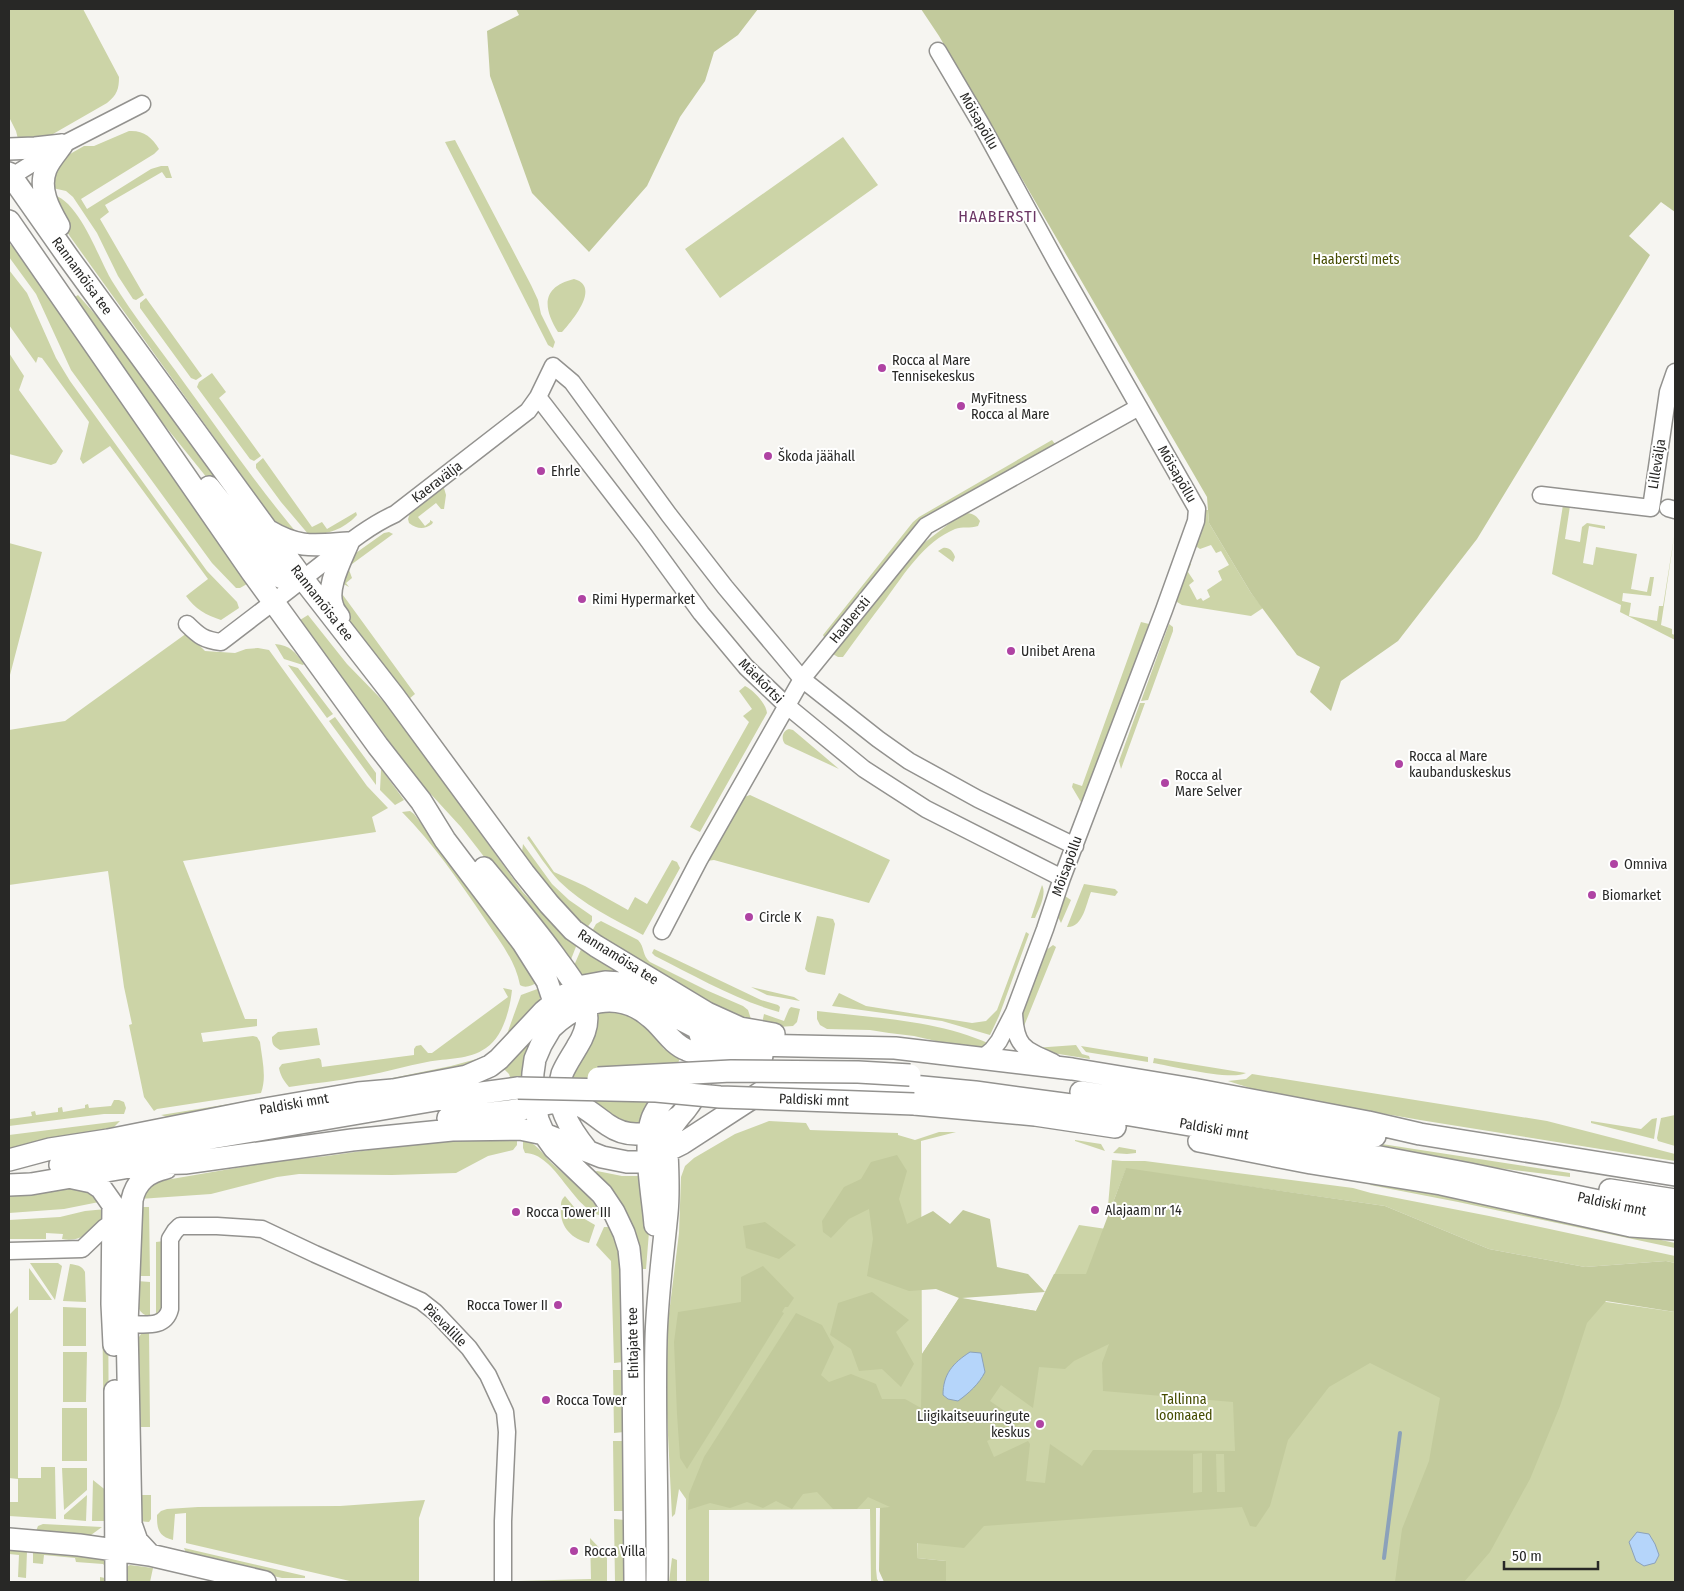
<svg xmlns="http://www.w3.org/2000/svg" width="1684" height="1591" font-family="'Fira Sans Condensed',sans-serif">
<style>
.green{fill:#ccd4a7}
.forest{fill:#c2ca9c;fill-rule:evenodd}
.water{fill:#b5d5fa;stroke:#8ba1ba}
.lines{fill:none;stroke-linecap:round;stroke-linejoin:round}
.stream{stroke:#8ba1ba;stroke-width:4}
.minor-casing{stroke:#93928f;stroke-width:19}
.major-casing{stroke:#93928f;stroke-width:24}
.minor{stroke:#fff;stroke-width:16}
.major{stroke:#fff;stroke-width:21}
.major-bridge-casing{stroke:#93928f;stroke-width:24;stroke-linecap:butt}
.major-bridge{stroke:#fff;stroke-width:21}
.poi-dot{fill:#af43a3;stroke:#fff;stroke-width:2}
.labels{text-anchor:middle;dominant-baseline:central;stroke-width:4;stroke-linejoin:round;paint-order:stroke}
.street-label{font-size:14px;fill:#282826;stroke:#fff}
.park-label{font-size:14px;fill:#454c00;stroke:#fff}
.poi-label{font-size:14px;fill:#282826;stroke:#fff;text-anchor:start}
.quarter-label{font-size:16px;letter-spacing:1px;fill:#6c3765;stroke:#fff}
</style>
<rect width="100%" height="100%" fill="#f6f5f1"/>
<path class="green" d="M9,9H83L119,77C119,89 117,95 107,103L46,138L19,143L16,131L9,117Z
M129,131C143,130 152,137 159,149L154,154L81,199L87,209L151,169L161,166H168L172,178H166L162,172L105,205L109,212L100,219L144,295L136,300L133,299L118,276L97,233L73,197L66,191L48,187L63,158L84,146H94Z
M843,137L878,185L720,298L685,249Z
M455,140L531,285L538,300L541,314L555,342L553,348L548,345L445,142Z
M50,194C79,198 98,258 112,281C134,317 161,350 185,384C223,436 260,490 302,539L280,529L69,235L61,223Z
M9,243L14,248L247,584L240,588H236L212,563L71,370L36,294L9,257Z
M9,270L27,293L56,358L70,381L207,571L237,602L239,608L221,620C206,615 195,609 186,596L208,579L110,446L83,464L80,459L89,422L42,358L38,357L36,363L9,325Z
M574,279C601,286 573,320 562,332H558C543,308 541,287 574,279Z
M78,295L118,340L244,517L241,520L149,406L75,297Z
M146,298L202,376L196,380L191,378L140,308V303Z
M9,353L24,376L19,390L63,451L56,463L51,465L9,454Z
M212,373L226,392L219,398L261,456L254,461L250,459L197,387L199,382Z
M1052,440L1055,444L1052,447L929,515L826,637H824L823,635L913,522L919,517Z
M263,458L312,527L322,522L327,529L356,512L357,515C343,530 328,534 309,535L281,502L256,468V464Z
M442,488H444L446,495L444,509H441L436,503L418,517L425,526L430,522V520L433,522L432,524C424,530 417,529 409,523L408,519L410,513Z
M1563,505L1570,506L1565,539L1580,542L1582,527L1587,523L1605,526V529L1589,526L1583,563L1593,565L1596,547L1637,554L1631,589L1647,592L1650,577H1654L1651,596L1623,593L1622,601L1631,603L1629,616L1657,621L1659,606H1663L1675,531L1661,625L1672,629V634L1675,635V640L1620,612L1621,605L1552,574Z
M1206,510H1208L1209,523L1251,593L1263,608L1251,616L1182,605L1177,602L1175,598L1188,561L1191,564L1188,572L1194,581L1189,585L1197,600L1201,598L1203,601L1210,597L1207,590L1222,580L1218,571L1229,565L1221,551L1216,553L1211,545L1200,549L1194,545Z
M963,513C972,513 975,514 980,521L978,526C970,529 962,526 955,529C924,542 905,573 886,599C871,618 857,638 843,657H838L831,653L920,546Z
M389,532L393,534L348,567L352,578L346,583L349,587L338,581L353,555L384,533Z
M9,543L42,552L10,675H9Z
M943,548C949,547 953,551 955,557L953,562L938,551Z
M340,591L415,694L409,699L341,612Z
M308,615L347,664L385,703L399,720L522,891L545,916L577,944L570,962L499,876L461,827L417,779L305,628L300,620Z
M1141,622L1149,624L1082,804L1072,787L1073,783L1082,786Z
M1169,624L1173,627V631L1148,700L1141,701Z
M187,633L205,651L235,653L246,649L258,648L269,650L367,786L388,808L372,817L376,832L183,861L245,1019H257V1026L201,1033L203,1042L253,1036L257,1037L260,1042C262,1059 267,1077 261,1093L157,1109L154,1111L144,1097L129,1025L132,1024L124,987L108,871L9,885V730L65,721Z
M275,644C290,645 296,653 304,664L303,665L284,659Z
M288,665L298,668L333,714L327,718Z
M745,686C753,690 766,703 767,713L700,832L690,827L749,722L743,716L752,709L739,691Z
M1140,703H1145L1121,769L1119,761Z
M335,717L376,773V785L329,721Z
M789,729L793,730L839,769L785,744C781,739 782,731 789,729Z
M381,770H382L404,800L395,805L380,790Z
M750,795L890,860L869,903L714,860L707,861L741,798Z
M410,811L414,814L513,941L539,982C532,985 526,989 520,985C515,959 498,939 484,918C459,881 433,843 402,812Z
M529,836L554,872L585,886L628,910L635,897L647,904L672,860L677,862L680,868L643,935C614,919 583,905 559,881C547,868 537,852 527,838Z
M523,844L552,884L569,900L592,916V921L586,929L543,882L522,852Z
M1084,884L1115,889L1118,892L1115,896L1091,892C1086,904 1083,928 1067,927Z
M1042,885C1047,894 1039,909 1035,918H1031Z
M1065,896L1071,900L1061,923L1058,917Z
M817,916L833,919L835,924L825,975L808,972L805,969Z
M601,921L638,940C645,947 642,956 650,962L706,990L743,1006L748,1010L751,1019L733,1016L706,1002L661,972L591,933L596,924Z
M1026,932L1029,934L999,1016L990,1035L942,1021L832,1006L839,993L866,1006L972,1023L986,1021L997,1010Z
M1053,945L1056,947L1022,1031L1021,1021L1022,1009L1045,951Z
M582,947L622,974L581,981L573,968Z
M654,949L761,1000L778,1005L780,1007L779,1012C736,1000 695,976 655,956L652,953Z
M751,987L794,997L800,1001L767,995Z
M503,988L512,990C510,1009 503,1037 486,1048C469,1060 447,1058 427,1062C406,1066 386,1072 364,1076C339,1081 314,1083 289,1087C284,1081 280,1075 279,1068L282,1064L319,1058L321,1060L322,1067L414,1055V1049L416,1046L421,1045L428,1053H432L508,997Z
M540,988V1002L500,1044L507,1034L521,995Z
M791,1007L800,1009L797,1022L793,1026L778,1027L762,1024L764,1014L784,1021L789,1009Z
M596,1011L621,1012L636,1019L648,1028L664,1049L680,1058L671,1081L639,1128H634L576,1101L571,1075C589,1053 596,1040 596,1011Z
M817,1011C874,1018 937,1020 990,1044L984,1048L971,1049L914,1036L889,1033L870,1030L827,1029L820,1025L817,1019Z
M317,1028L320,1045L280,1050C273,1046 272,1044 272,1037L278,1032Z
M526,1044L528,1049C522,1066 519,1083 521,1101L518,1102L509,1074L500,1065Z
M1076,1045L1082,1054L1089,1056L1090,1059L1040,1051L1034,1048Z
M1081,1046L1148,1057V1062L1092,1053L1086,1052Z
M484,1057L485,1058L464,1071L300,1094L297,1092L363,1084L451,1066Z
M1154,1058L1246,1073C1231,1081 1172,1066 1153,1063Z
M1252,1074L1547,1121L1675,1154V1161L1420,1120L1266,1093L1228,1081L1246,1079Z
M114,1100H119L124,1102L126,1108L124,1114H104L9,1126V1115L10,1119L32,1116L31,1112L35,1111L36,1115L58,1112V1108L62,1107L63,1112L85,1108V1105L88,1104L89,1108L111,1106Z
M254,1100L251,1103L170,1118L161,1115Z
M1675,1115V1146L1658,1141L1657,1138L1661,1118Z
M1657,1118L1654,1139L1591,1123V1121L1641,1129L1652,1119Z
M120,1121L112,1129L9,1153V1135Z
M769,1121L806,1123L810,1130L898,1133V1135L915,1140L939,1132H956L921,1141L922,1354L959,1298L1036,1311L1079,1225L1675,1312V1582H946V1561L917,1558L918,1508H876V1569L877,1579L879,1582H871L870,1509L709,1510V1582H686V1499L679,1489L675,1514L672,1517L666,1394V1338L679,1233L681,1177L685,1166L694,1158L735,1134Z
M1317,1134L1570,1173V1177L1449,1162Z
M517,1138V1145L513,1150L488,1156L456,1173L392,1175L299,1174L277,1177L211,1194L139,1199L149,1185L160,1181L270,1162L327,1156L431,1141Z
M523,1139C538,1143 544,1157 555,1166C573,1182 590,1195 603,1216C573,1211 556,1153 525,1153L523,1148Z
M1075,1140L1101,1144L1105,1151L1075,1141Z
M1119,1147L1136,1150V1153L1127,1154L1113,1153Z
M1112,1160L1122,1161H1145L1353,1188L1371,1193L1489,1216L1675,1256V1263L1666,1261L1585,1267L1489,1249L1385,1206L1126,1169L1112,1205L1108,1206Z
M597,1171L622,1176H643L649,1232L646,1269H640L603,1180L595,1172Z
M1372,1181L1522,1210L1675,1243V1248L1458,1202L1370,1185Z
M75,1187L87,1188L104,1201L64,1209L9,1213V1196L28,1195Z
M565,1196L583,1218L595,1225L589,1243C571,1239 559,1226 561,1207C561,1202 561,1200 565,1196Z
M137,1207H149L150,1276H137Z
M106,1209C105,1218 88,1235 79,1238C74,1240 67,1240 62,1239L63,1234L46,1233V1239H9V1220L60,1217L85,1211Z
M604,1227H609L615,1240L621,1265L623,1362L614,1363L611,1261L596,1245Z
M164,1241L165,1308L156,1317V1242Z
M30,1263H58L62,1266L55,1300Z
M70,1264C76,1265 82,1265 85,1272L86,1302L63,1301Z
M29,1268L52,1300H29Z
M137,1281L150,1282V1317C133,1313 137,1295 137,1281Z
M102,1282H108L109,1471L106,1473L104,1471Z
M18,1306V1478H41V1467H55L56,1519L9,1516V1502H18V1479L9,1478V1315Z
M63,1307L86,1308V1346H63Z
M149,1330L150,1427H137V1340L141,1334Z
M63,1352H87L86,1402H63Z
M613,1370H621L623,1372L624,1432L614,1433Z
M62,1408H87V1461H62Z
M613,1441H624L625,1510L623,1511H614Z
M62,1468H87V1490L64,1510Z
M93,1480L108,1492L106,1521H92Z
M87,1495L86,1521L64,1519V1515Z
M137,1495H151V1519L149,1522L137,1521Z
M425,1500L419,1518V1582H354L186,1543V1513L175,1514L173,1540C158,1536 157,1529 157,1515L161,1511L167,1509L198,1507L340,1506Z
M614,1519L625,1520L626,1582H615Z
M43,1524L102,1527L91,1535H86L36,1531L38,1526Z
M590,1538L607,1556V1582H517V1581L591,1579Z
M184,1548L305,1576V1578H282L191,1557L187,1555Z
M9,1550L27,1551L26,1578L18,1577L19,1555L9,1554Z
M33,1552L101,1558L108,1563L109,1582H100V1577L105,1578L106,1567L103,1564L76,1562L75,1558L44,1555L43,1564L33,1563Z
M672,1558L677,1560V1582H669Z
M130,1565L153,1568L150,1582H124L126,1567Z"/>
<path class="forest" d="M516,9H758L738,35L714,52L705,81L680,117L647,186L589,252L532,193L490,76L487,31L519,15Z
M921,9H1675V212L1661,202L1629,236L1650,255L1477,539L1398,641L1341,681L1331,711L1310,692L1320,667L1297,655L1251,593L1209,523L1207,497L939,36Z
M897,1155L907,1171L899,1199L907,1224L933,1211L950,1224L963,1210L990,1219L997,1267L1028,1274L1045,1292L1054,1274H1086L1126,1168L1385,1206L1489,1249L1585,1267L1666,1261L1675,1263V1312L1606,1301L1587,1323L1560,1406L1530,1479L1490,1552L1464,1582H1395L1402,1529L1429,1461L1440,1398L1370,1363L1329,1387L1288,1440L1270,1506L1256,1527L1250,1526L1242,1507L984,1526L964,1548L917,1543V1558L946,1561V1582H884L879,1571L880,1508L890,1507L868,1497L857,1509H833L817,1492L803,1494L792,1509L776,1501L763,1508L747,1502L730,1508L710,1503L688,1510L689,1494L704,1457L796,1313L822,1325L834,1347L821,1375L829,1382L851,1374L876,1384L882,1399H905L921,1408L922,1354L959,1298L936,1289L909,1291L867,1276L873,1239L869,1209L849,1219L831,1238L823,1232L822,1221L844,1187L861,1179L871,1162ZM1045,1292L1036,1311L962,1298ZM1109,1344L1102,1363L1103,1391L1233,1402L1235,1451L1093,1450L1082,1466L1050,1444L1045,1483L1026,1481L1030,1444L1028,1441L994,1457L987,1441L1022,1423L990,1401L1001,1385L1033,1408L1039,1367L1065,1369L1074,1361ZM1202,1453V1492L1193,1493V1454ZM1216,1454H1224L1225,1492H1217Z
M765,1222L796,1245L779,1259L746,1248L743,1226Z
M763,1266L794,1298L788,1307H785L782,1312L784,1313L687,1469L680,1458L677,1414L674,1342L678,1312L741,1302V1277Z
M872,1292L909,1320L896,1332L914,1364L901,1387L882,1369L859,1371L851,1349L830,1335L838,1303Z"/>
<path class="water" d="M970,1352L981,1353L985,1372C979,1384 969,1393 958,1401L948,1399L943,1395C943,1374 953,1363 970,1352Z
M1637,1532L1649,1534L1655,1544L1659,1555L1655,1563L1644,1566L1636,1561L1629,1542Z"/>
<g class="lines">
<path class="stream" d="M1384,1558L1400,1433"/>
<defs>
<path id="minor" d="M938,51L981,124L1057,263L1197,509L1196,521L1164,610L1062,878L1045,929L1014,1012L999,1041L992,1050L980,1060
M9,178L62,145L142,104
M538,397L645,536L701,613L746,667L786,705L864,769L926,809L1062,878
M1541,495L1651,508L1668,392L1675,372
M1668,508L1675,510
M187,624C199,636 204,640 221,642C252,618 283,595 313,571C339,551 364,528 395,514L528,411L538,397L553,366L572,382L669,515L725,587L802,679L878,739L909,761L978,799L1075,846
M662,931L699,860L802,679L926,526L1139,407
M1014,1012C1015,1046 1023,1049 1053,1062
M9,1251L82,1249L105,1227H112
M127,1324C144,1324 165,1329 170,1309V1239L175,1231L180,1226H217L262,1229L315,1254L421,1301L435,1312L469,1348L488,1375L505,1412L507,1432L503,1521V1582"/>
<path id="major" d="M9,149L35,148L62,145
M9,173L68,257L303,579L394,696L524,873L549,904L573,930L596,946L707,1013L740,1028L774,1034
M9,221L251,571L378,746L421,801L445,840L523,943L547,981L554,1002L555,1014L551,1028L541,1045L535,1059L533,1073L532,1088L538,1120L544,1134L554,1148L602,1194L614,1212L624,1233L629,1249L631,1269L633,1365L635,1582
M59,226C49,209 38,189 46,169C49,161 57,152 62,145
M209,487L280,577L291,582L303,579
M269,531C299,549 316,545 348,543C341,560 325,589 333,607C334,611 337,614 339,617
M484,868C508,897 532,925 554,955C566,972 582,990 586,1011C589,1024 584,1036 577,1047C572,1056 566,1064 562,1074C553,1103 570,1129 587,1150
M551,1028C579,1001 618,989 650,1017C663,1027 671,1044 687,1050C710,1060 737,1057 762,1056
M1081,1092L1365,1136H1375
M914,1104L1035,1115L1115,1127
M448,1118C471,1115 494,1113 516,1110C531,1108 547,1102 561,1102C581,1101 593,1115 608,1125C631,1141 658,1134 678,1117
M1199,1141L1311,1163L1441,1184L1631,1226L1675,1229
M9,1160L50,1149L108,1140L254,1111L358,1093L393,1090L467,1076L490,1066L499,1059L544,1011L561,997L583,986L605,982L622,983L641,989L657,998L670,1008L676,1017L720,1040L752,1045L895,1048L1072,1069L1193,1089L1368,1122L1420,1134L1675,1175
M60,1165L76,1161L459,1096L518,1088
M73,1178L92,1182L101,1188L113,1205L112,1304L114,1345
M9,1185L31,1184L147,1164L185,1163L352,1140L452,1130L520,1129L544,1134L602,1157L627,1162H636L649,1160L683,1143L763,1091L795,1083L827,1081L901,1085L975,1092L1071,1105L1380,1157L1470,1174L1675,1217
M1610,1190L1675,1200
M655,1225C653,1197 641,1138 654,1114C660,1102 672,1092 679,1080
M115,1391L116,1582
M9,1539L79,1545L150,1555L265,1582
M150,1555L137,1541L131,1524L127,1324L132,1200C136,1181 148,1172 166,1168
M657,1582C658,1502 654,1421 656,1340C657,1297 663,1255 667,1213C669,1193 668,1172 667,1152C667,1148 666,1145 666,1141C668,1129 678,1118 686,1109C707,1082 709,1051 695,1021"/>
</defs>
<use href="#minor" class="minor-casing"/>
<use href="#major" class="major-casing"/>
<use href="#minor" class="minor"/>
<use href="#major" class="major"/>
<defs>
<path id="major-bridge" d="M598,1078L731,1071L858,1072L910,1075
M518,1088L656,1091L720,1097L914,1104"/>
</defs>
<use href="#major-bridge" class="major-bridge-casing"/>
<use href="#major-bridge" class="major-bridge"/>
</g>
<g class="poi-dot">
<circle cx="882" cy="368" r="5"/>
<circle cx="961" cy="406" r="5"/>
<circle cx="768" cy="456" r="5"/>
<circle cx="541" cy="471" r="5"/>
<circle cx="582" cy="599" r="5"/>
<circle cx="1011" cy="651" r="5"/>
<circle cx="1399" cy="764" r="5"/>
<circle cx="1165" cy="783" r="5"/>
<circle cx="1614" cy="864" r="5"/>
<circle cx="1592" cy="895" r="5"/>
<circle cx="749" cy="917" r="5"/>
<circle cx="1095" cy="1210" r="5"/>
<circle cx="516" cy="1212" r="5"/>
<circle cx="558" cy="1305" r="5"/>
<circle cx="546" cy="1400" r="5"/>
<circle cx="1040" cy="1424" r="5"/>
<circle cx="574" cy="1551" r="5"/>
</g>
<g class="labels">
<g class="street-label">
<text transform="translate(979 121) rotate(60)">Mõisapõllu</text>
<text transform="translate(82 276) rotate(54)">Rannamõisa tee</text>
<text transform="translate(1657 464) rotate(-81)">Lillevälja</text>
<text transform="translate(1177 474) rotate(60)">Mõisapõllu</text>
<text transform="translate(437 482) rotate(-37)">Kaeravälja</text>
<text transform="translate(322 603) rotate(52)">Rannamõisa tee</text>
<text transform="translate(850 620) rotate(-51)">Haabersti</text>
<text transform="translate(761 681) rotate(45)">Mäekõrtsi</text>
<text transform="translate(1067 866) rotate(-70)">Mõisapõllu</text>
<text transform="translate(618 957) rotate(32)">Rannamõisa tee</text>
<text transform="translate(814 1100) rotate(2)">Paldiski mnt</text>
<text transform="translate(294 1104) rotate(-10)">Paldiski mnt</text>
<text transform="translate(1214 1129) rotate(10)">Paldiski mnt</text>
<text transform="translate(1612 1204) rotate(12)">Paldiski mnt</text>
<text transform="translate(445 1325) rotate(45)">Päevalille</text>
<text transform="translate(633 1343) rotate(-91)">Ehitajate tee</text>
</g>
<g class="park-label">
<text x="1356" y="259">Haabersti mets</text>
<text x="1184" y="1399">Tallinna<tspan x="1184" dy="16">loomaaed</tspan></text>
</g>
<g class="poi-label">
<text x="892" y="360">Rocca al Mare<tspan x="892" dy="16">Tennisekeskus</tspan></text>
<text x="971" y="398">MyFitness<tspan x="971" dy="16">Rocca al Mare</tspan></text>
<text x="778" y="456">Škoda jäähall</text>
<text x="551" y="471">Ehrle</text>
<text x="592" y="599">Rimi Hypermarket</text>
<text x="1021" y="651">Unibet Arena</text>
<text x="1409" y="756">Rocca al Mare<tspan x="1409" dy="16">kaubanduskeskus</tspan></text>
<text x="1175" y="775">Rocca al<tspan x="1175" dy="16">Mare Selver</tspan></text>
<text x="1624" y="864">Omniva</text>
<text x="1602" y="895">Biomarket</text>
<text x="759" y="917">Circle K</text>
<text x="1105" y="1210">Alajaam nr 14</text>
<text x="526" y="1212">Rocca Tower III</text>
<text x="548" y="1305" text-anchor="end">Rocca Tower II</text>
<text x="556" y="1400">Rocca Tower</text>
<text x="1030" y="1416" text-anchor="end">Liigikaitseuuringute<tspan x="1030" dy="16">keskus</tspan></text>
<text x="584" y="1551">Rocca Villa</text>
</g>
<g class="quarter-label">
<text x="998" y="216">HAABERSTI</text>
</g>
</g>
<rect width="1684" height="1591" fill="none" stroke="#282826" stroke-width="20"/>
<path d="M1504 1561v8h94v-8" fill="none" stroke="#282826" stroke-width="2.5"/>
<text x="1512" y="1561" font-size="15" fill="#282826" stroke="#ffffff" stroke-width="4" paint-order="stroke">50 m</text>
</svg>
